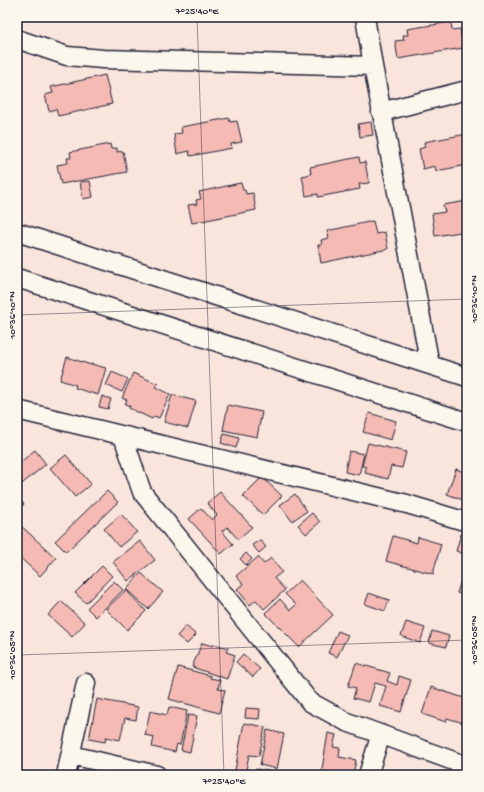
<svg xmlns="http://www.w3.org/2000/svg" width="484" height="792" font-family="'Gochi Hand',sans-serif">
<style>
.building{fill:#f5bab3;stroke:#22223b}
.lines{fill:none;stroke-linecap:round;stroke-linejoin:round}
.minor-casing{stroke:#22223b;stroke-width:21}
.minor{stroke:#fbf7ec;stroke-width:18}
.ticks{fill:none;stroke:#22223b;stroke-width:1;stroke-opacity:0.45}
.neatline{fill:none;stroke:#22223b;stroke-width:1.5}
.ticks-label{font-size:10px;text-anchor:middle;fill:#22223b}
</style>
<rect width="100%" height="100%" fill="#f9e5db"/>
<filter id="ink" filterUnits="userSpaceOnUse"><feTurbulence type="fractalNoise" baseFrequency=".025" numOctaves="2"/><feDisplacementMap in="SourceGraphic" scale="8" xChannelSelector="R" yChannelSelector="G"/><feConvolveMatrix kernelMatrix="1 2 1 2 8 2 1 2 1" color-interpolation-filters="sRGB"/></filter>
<g filter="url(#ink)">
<path class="building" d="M451,22L452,30L460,29L463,48L398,59L395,41L404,40L403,35H408L407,29Z
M105,75L112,104L58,116L56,109L49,111L45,95L53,93L51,87Z
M229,118L230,122L237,121L242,142L231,144L232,148L190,156L189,151L177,154L174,134L182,133L181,127Z
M371,122L373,135L360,137L358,124Z
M467,134V165L436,171L435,166L423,169L419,149L425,147L424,142Z
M110,144L111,149L117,148V152L123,151L127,172L61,184L57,165L68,163L67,158H71L70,152Z
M359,157L360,163L365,162L369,183L359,184L360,189L318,197V194L306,196L302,176L311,174L310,167Z
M90,181L93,197L83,199L80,182Z
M240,183H241L243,190H245L246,194L253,193L256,210L192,223L188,205L197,204L196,200L201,199L199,192Z
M467,201V231L435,236L432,214L445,212L443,205Z
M373,221L376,234L385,232L388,249L321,263L318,245H322L321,240L329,238L327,231Z
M67,357L91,365V364L106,368L98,395L75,388L76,385L60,380Z
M112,372L128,379L122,392L106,385Z
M133,373L158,384L156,387L170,394L159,418L154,416L152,419L129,408L130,406L125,404L127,400L122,398Z
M172,395L196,401L188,428L164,422Z
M102,396L111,399L108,409L99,407Z
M228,405L262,412L257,437L223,430Z
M369,413L396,421L391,440L363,432Z
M224,434L239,438L236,448L221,443Z
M368,443L406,452L402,468L391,466L388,479L365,473L366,467L362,466Z
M35,450L46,464L17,488V465Z
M349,451L364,454L359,475L345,472Z
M66,455L91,484L75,497L50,468Z
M456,469L467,473V490L463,500L447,494Z
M262,477L282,496L263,515L243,496Z
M107,491L118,502L66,552L55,541Z
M220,492L252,527L238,539L227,527L222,531L233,544L221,554L189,519L201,508L212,520L217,515L207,503Z
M295,494L307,511L292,521L280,505Z
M17,498L24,504L17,512Z
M312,513L320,522L306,534L298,525Z
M121,514L137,532L119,547L104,529Z
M19,524L56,558L40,576L17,555V526Z
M461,534L467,536V555L456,551Z
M393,536L417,543L418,537L441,544L433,574L386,561Z
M260,540L266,547L259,553L252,545Z
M140,541L155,560L128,581L113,562Z
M246,553L252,559L246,565L240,559Z
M258,557L264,564L271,558L282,572L274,578L285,590L264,609L256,600L250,605L237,589L243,584L236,576Z
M467,561V596L457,593Z
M102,566L112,576L86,603L75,593Z
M141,573L163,592L148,609L126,589Z
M300,580L333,615L299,647L265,613L280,599L290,610L296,605L285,594Z
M114,581L123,590L96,617L87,608Z
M126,590L146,611L127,630L106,609Z
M369,593L389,600L385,611L365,604Z
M61,601L85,623L72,637L48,615Z
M406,622L425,628L420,643L401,636Z
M186,626L196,635L187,644L177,636Z
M338,631L348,635L337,657L328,653Z
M432,631L449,636L446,647L429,643Z
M202,643L213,646L214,644L228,648L226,652L235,655L227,679L192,667Z
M243,654L260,669L253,677L236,662Z
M356,663L390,673L387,681L397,685L399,676L411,680L401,712L380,706L386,686L375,683L369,702L353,698L356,688L348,686Z
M178,667L211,676L210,678L220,680L218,689L225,690L219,713L169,699Z
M431,687L467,699V724L447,718L446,722L422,714Z
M97,699L138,707L136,720L125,718L120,740L106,737L105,742L89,739Z
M169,707L187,711L180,745L177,744L175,752L152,747L154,737L145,735L150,711L167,715Z
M246,708L260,709L259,719L245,718Z
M188,715L197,716L190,752L181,750Z
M244,723L265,727L259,756L249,755L245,775H234Z
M267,730L284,734L277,769L260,765Z
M328,733L336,735L333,747L340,748L339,757L356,760L353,775H321Z
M256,769L269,771L268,775H255Z"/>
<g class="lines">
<defs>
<path id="minor" d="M365,17L373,66L430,365
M17,39L67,56L103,59L373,66
M381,112L467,90
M17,232L467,377
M17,278L467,422
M17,410L407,504L467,522
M123,436L142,492L310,702L347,722L467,766
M71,755L157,775
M66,775L86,683
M368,775L381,734"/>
</defs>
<use href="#minor" class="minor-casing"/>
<use href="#minor" class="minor"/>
</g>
</g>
<path class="ticks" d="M197,17L224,775M17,315L467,299M17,655L467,640"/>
<rect width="484" height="792" fill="none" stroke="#fbf7ec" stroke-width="44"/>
<rect x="22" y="22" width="440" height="748" class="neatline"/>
<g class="ticks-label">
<text x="197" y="14">7°25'40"E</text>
<text transform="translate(473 299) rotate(-90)" y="4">10°36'10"N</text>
<text transform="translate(11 315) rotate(-90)" y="4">10°36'10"N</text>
<text transform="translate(473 640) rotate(-90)" y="4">10°36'05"N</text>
<text transform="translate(11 655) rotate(-90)" y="4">10°36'05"N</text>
<text x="224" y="784">7°25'40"E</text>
</g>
</svg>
